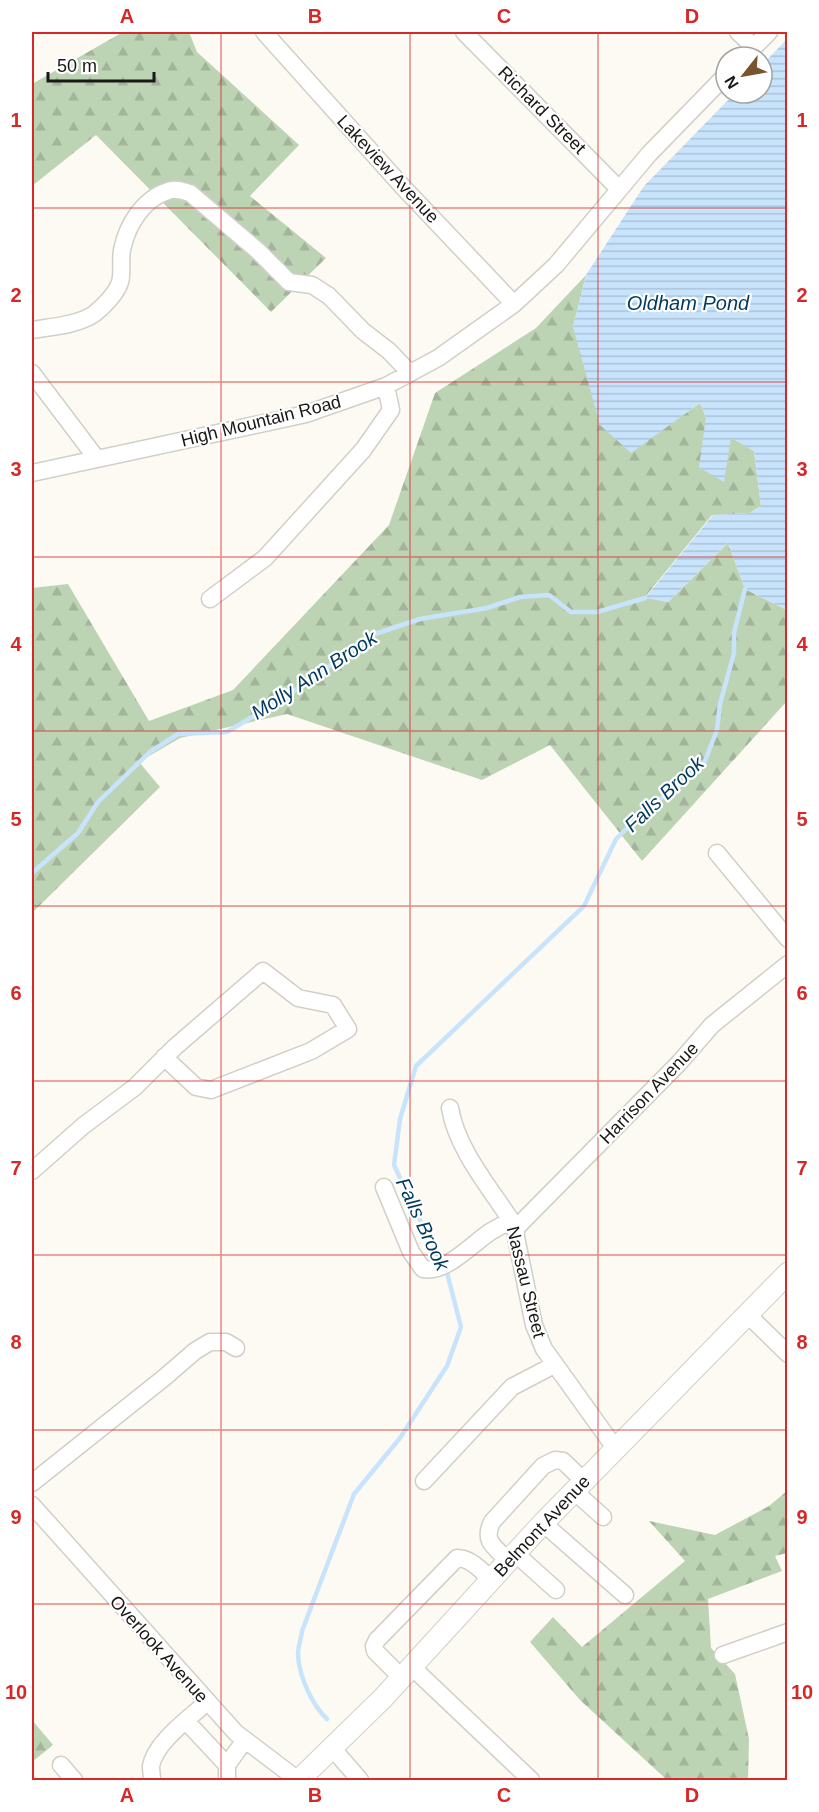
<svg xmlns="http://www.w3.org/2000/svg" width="819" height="1812" font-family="Arial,sans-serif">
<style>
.forest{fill:url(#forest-firs)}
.water{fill:url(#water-rules)}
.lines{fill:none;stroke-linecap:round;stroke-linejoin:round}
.stream{stroke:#c8e4fc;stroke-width:4.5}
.minor-casing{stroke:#d1d0c8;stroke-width:19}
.major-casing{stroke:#d1d0c8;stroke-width:23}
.minor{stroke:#fff;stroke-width:16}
.major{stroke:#fff;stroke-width:21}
.grid{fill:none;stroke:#d62828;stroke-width:1.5;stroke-opacity:0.55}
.labels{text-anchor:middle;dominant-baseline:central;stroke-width:4.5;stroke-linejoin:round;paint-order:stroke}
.street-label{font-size:18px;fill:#191816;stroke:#fff}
.water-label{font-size:20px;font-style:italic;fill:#003a5e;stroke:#fff}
.neatline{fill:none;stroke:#d62828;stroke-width:2}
.grid-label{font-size:20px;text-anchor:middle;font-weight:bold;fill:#d62828}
</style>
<defs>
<pattern id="forest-firs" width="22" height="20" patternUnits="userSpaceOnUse" patternTransform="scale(1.5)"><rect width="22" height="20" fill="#bdd4b4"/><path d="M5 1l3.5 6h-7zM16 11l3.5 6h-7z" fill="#a2b59a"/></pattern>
<pattern id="water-rules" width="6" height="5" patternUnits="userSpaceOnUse" patternTransform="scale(1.5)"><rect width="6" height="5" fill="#c8e4fc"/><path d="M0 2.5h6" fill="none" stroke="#abc3d7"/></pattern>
</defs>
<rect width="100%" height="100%" fill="#fcfaf2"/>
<path class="forest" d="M123,32H189L197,52L299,145L250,196L326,258L271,312L96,135L32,186V84Z
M586,275L573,327L631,452L700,403L706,417L731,437L754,451L761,506L750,513L712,515L645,597L668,602L728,543L745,589L787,610V701L642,861L550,745L482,780L287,714L180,738L139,762L160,787L32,913V588L68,584L149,721L233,690L389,525L435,393L536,328Z
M787,1491V1553L775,1556L782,1571L708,1599L711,1648L735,1674L749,1739L748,1780H667L580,1700L530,1642L553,1617L582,1647L685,1561L649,1521L715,1535L769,1506Z
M32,1720L53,1745L32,1762Z"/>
<path class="water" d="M787,39V610L745,589L728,543L668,602L645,598L713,515L750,513L761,506L754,451L731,438L724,482L699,467L706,417L700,403L631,453L600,425L573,327L586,275L644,186L735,93H762V65Z"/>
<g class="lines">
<path class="stream" d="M32,873L78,833L98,802L150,752L178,734L227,732L287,696L375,634L420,619L487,608L520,597L549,595L571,612H597L645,598
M327,1719C312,1705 299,1676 298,1655C298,1647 301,1639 302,1631L354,1494L400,1438L447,1366L461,1327L445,1265L420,1220L394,1165L400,1119L416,1066L584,906L616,839L650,806L680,785L705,761L717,730L720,704L734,653V633L745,589"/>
<defs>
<path id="minor" d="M264,32L402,186L514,304
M464,32L619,189
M738,32L754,47
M744,57L769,32
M32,330C50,327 78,325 94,314C103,307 117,293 120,282C123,272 120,260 122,250C127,225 143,199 168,191C175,188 183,191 190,193L258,251L289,282L312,285L329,296L363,331L389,351L410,373
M32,373L97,459
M32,473L306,414L386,386L438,358L514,304L556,265L649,154L726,75
M210,599L265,558L363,450L391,410L386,386
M717,853L788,939
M450,1108C457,1151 493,1191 516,1228V1237L534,1325L544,1349L615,1448
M32,1171L83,1126L135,1087L175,1047L263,971L298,998L333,1005L348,1029L311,1051L211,1090L196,1087L164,1057
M384,1187L411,1252L423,1269C445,1274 472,1244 490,1232C497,1228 504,1224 511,1220
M516,1228L679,1063L712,1025L788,964
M747,1314L788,1354
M424,1481L512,1387L554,1365
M32,1483L165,1377L195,1351L210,1342H226L236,1348
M574,1491L603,1517
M32,1505L236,1733L298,1780
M543,1523L625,1595
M516,1554L556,1590
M509,1561C496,1548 482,1542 492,1522L543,1466L555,1460L563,1461L584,1481
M723,1655L788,1632
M412,1667L531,1780
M402,1678L375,1651L374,1646L377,1640L457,1558C471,1558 481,1571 492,1580
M186,1721L227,1765
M333,1749L360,1780
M61,1765L74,1780
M152,1780C152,1776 151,1771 151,1766C155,1742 190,1718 207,1702
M227,1780V1765L245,1740"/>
<path id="major" d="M299,1780L383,1698L543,1523L788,1273"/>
</defs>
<use href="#minor" class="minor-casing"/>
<use href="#major" class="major-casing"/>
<use href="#minor" class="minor"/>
<use href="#major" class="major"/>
</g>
<path class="grid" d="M221,32V1780M410,32V1780M598,32V1780M32,208H788M32,382H788M32,557H788M32,731H788M32,906H788M32,1081H788M32,1255H788M32,1430H788M32,1604H788"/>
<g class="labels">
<g class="street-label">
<text transform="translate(542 110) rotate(45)">Richard Street</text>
<text transform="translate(388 169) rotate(47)">Lakeview Avenue</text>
<text transform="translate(261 421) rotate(-14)">High Mountain Road</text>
<text transform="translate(649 1093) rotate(-46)">Harrison Avenue</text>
<text transform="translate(526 1282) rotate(76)">Nassau Street</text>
<text transform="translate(542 1526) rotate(-47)">Belmont Avenue</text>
<text transform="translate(159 1649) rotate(48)">Overlook Avenue</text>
</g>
<g class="water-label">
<text x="688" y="303">Oldham Pond</text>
<text transform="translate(314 675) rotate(-33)">Molly Ann Brook</text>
<text transform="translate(664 794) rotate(-43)">Falls Brook</text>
<text transform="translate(423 1224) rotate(65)">Falls Brook</text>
</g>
</g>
<rect width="819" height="1812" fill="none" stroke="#ffffff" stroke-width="66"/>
<g transform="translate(744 75) rotate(239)"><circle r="28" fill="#ffffff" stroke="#a3a3a2" stroke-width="1.5"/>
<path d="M0-4.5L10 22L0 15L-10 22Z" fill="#78552d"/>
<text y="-9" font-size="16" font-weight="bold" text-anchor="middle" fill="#191816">N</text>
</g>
<path d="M48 72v9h106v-9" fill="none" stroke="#191816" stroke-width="3"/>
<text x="57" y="72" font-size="18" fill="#191816" stroke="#ffffff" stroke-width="4.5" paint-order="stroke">50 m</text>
<rect x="33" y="33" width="753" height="1746" class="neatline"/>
<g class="grid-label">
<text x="127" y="23">A</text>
<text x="315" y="23">B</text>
<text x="504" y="23">C</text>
<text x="692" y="23">D</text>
<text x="16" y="127">1</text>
<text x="802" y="127">1</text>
<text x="16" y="302">2</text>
<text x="802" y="302">2</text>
<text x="16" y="476">3</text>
<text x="802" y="476">3</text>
<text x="16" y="651">4</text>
<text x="802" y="651">4</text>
<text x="16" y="826">5</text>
<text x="802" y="826">5</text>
<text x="16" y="1000">6</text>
<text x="802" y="1000">6</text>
<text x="16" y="1175">7</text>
<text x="802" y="1175">7</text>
<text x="16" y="1349">8</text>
<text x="802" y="1349">8</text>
<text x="16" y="1524">9</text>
<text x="802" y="1524">9</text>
<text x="16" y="1699">10</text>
<text x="802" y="1699">10</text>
<text x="127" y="1802">A</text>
<text x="315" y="1802">B</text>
<text x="504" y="1802">C</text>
<text x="692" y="1802">D</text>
</g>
</svg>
